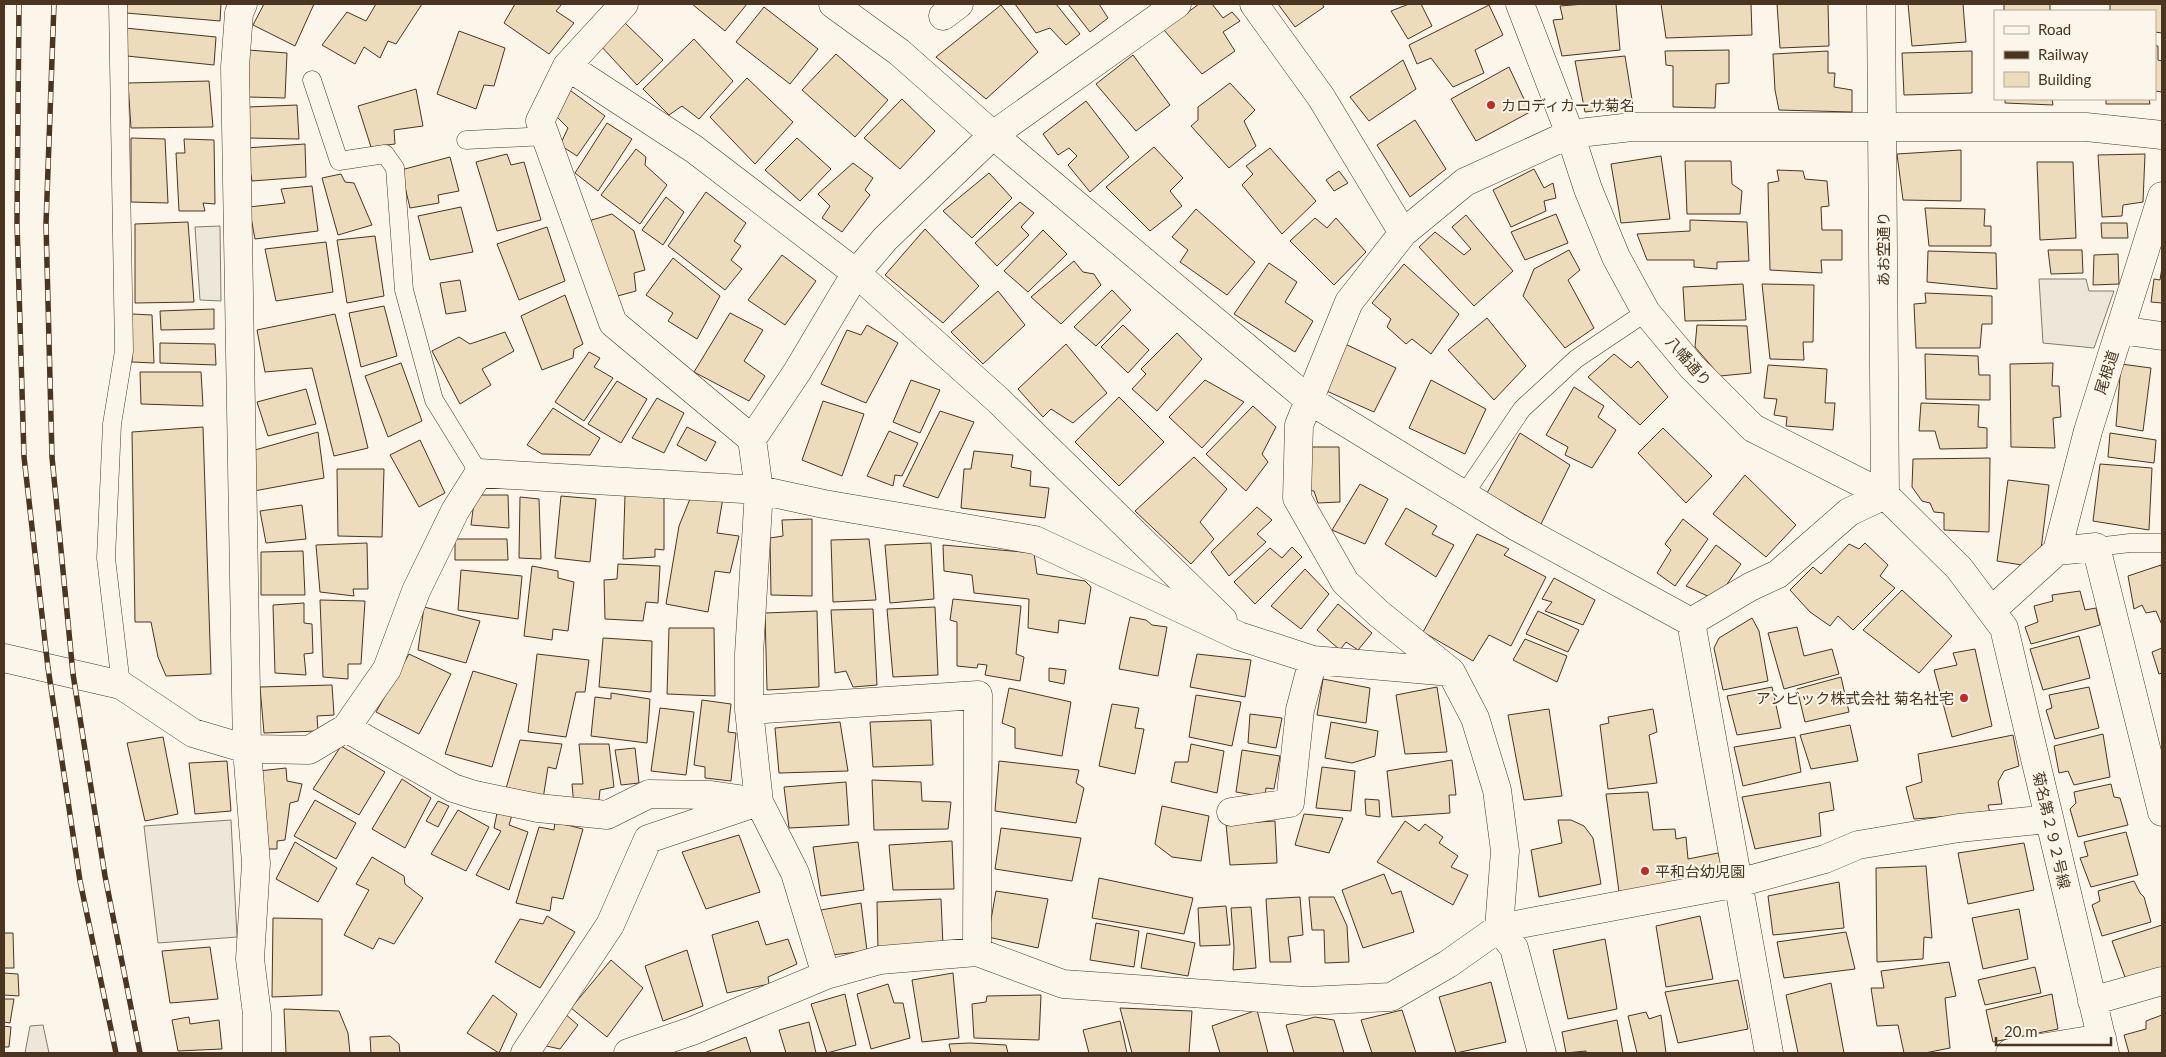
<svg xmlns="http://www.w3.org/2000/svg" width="2166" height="1057" font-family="Lato,'Noto Sans JP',sans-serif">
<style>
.parking{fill:#ede7d9;stroke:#887966}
.building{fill:#ecdcbc;stroke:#4a3520}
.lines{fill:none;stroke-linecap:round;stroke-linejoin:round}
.lane-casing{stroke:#4a3520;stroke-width:19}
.street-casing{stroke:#4a3520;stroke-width:29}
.lane{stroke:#fbf6e9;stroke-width:18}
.street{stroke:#fbf6e9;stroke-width:28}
.rail-casing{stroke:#4a3520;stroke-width:5.5}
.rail{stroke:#fbf6e9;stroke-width:4;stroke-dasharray:11;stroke-linecap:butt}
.poi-dot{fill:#c62828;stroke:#fbf6e9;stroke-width:2}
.labels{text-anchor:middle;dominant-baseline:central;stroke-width:4;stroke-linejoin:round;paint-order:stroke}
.poi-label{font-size:15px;fill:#4a3520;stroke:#fbf6e9;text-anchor:start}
.street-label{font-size:15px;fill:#4a3520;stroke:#fbf6e9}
</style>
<rect width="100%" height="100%" fill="#fbf6e9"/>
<path class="parking" d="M220,226L221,301L200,300L195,227Z
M2039,279H2086L2089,291H2114L2094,348L2043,343Z
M231,820L237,937L158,943L144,826Z
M43,1025L49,1053H25L30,1026Z"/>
<path class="building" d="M127,4H221L220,21L126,13Z
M264,4H314L295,46L253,25Z
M376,4H422L396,44L388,41L380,58L364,47L355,64L322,45L347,12L366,21Z
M515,4H562L556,11L574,23L549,54L504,23Z
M692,4H747L725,31Z
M1015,4H1056L1080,34L1066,45L1050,28L1036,33Z
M1068,4H1099L1108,18L1090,32Z
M1199,4H1212L1223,18L1232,12L1240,21L1223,32L1235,51L1202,74L1164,30Z
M1278,4H1322L1324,7L1295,27Z
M1409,4H1421L1432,26L1408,39L1391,11Z
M1584,4H1616L1620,50L1562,56L1553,20L1563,19L1560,6Z
M1661,4H1751L1752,35L1666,38Z
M1777,4H1828L1829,46L1780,48Z
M1908,4H1963L1966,42L1912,46Z
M2004,4H2050V11H2004Z
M2110,4H2162V33L2155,32V11H2110Z
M1001,5L1038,52L986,99L936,57Z
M1489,5L1503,35L1475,50L1484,73L1453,87L1431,58L1417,64L1409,45Z
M764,7L818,49L790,84L736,42Z
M625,23L663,60L637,85L600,45Z
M125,28L216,37L214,65L127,56Z
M459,31L505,48L494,86L484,85L476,109L437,94Z
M694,39L733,81L699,119L682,106L669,115L643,89Z
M2155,46H2158V60L2162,61V92L2155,91Z
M248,50L287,53L285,98L249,97Z
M1729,50V83L1716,84L1715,108L1673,107V66L1666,65L1665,51Z
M1828,51V73H1835L1834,87L1852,90V112L1779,110L1775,90L1773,54Z
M1972,51V93L1904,95L1902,53Z
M836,54L888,100L855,137L802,90Z
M1133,55L1170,105L1136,131L1096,84Z
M1625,56L1633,106L1585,112L1575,61Z
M1403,60L1416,89L1369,121L1350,97Z
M1509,67L1530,112L1476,141L1451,99Z
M747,78L793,122L755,164L710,117Z
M209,81L213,127L131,128L128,83Z
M1230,83L1255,110L1244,121L1256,146L1229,168L1191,126L1198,120V107Z
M567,88L605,116L577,156L560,145L568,128L556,116Z
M416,89L423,126L394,130L395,144L371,147L358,106Z
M902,99L935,131L900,169L864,138Z
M2005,99H2052L2053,105L2005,103Z
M2106,99H2149L2150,104H2106Z
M1086,101L1129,157L1090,192L1068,165L1077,156L1069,148L1058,155L1043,134Z
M297,105L299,139L248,138V107Z
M1415,120L1446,169L1410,197L1377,145Z
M607,123L632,139L598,191L575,173Z
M131,138L165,139L168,203L131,202Z
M797,138L831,169L800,201L765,170Z
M184,139L214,140L215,204L203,203L205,211H179L176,153H185Z
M305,144L306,177L252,181L246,148Z
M1154,147L1183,178L1170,191L1182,206L1150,231L1106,187Z
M1270,148L1316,201L1282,234L1242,185L1253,174L1246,166Z
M636,149L646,157L645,165L667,185L640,224L601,195Z
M1961,150V201L1903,200L1897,154Z
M507,154L511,165L524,162L541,220L497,231L476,162Z
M2145,154L2143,202L2123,205L2122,216L2102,217L2098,155Z
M1661,156L1670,219L1621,223L1611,164Z
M450,157L459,191L438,195L439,203L410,208L401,170Z
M1685,161H1731L1732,184L1742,191L1740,214H1687Z
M2037,162H2073L2076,238L2040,240Z
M853,163L873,178L865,190L870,195L842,232L822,218L830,206L818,194Z
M1534,169L1544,188L1553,183L1556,198L1544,201L1546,211L1511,227L1493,190Z
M1777,170L1803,171L1805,179L1827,181L1829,206L1821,207L1822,230H1842V260H1821L1822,273L1770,270L1768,183L1779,181Z
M1339,171L1348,183L1334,191L1326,180Z
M989,173L1012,198L972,238L943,211Z
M341,174L345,182L354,183L372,225L338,235L322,178Z
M312,186L318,231L255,239L249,207L285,203L281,189Z
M706,192L746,223L734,241L741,246L731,260L742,269L725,290L668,246Z
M666,197L684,212L663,245L642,230Z
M1020,202L1034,213L1021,227L1029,235L997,266L975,243Z
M461,207L473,252L430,260L418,216Z
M1925,208L1985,209L1984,226H1991V246H1929Z
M1196,209L1255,262L1227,295L1180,262L1188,250L1172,237Z
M612,214L634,231L645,270L634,273L636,291L614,297L585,222Z
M1556,214L1568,243L1525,260L1511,232Z
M1466,215L1513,271L1474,306L1419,247L1435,232L1464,255L1471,249L1452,227Z
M1315,218L1327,228L1336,218L1366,252L1334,285L1290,241Z
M1690,220L1747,222L1749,261L1717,262V269L1694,267V260H1647L1637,234L1690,231Z
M188,222L194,302L135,303V224Z
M2101,223H2127L2128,238H2102Z
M547,227L565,281L519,300L497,244Z
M925,229L979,286L943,323L885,275Z
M1043,230L1067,254L1028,292L1004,271Z
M375,236L384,296L347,303L337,240Z
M326,242L333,292L276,301L265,249Z
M1569,250L1580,270L1568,280L1594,328L1565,348L1523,296L1534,269Z
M2048,250H2082L2083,273L2051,274Z
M1928,251L1996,253L1997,289L1927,282Z
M2118,254L2119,284L2093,285L2094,255Z
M782,255L816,281L785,325L748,300Z
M673,258L720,296L697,339L668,321L673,313L646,295Z
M1074,261L1083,272L1094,274L1101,285L1061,324L1031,297Z
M1269,263L1297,282L1285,302L1313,321L1295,352L1234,314Z
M1404,264L1459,314L1431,354L1412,339L1406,344L1387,327L1391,319L1372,303Z
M2162,267V303L2151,302L2154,279L2160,280Z
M460,280L466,311L446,314L440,283Z
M1743,284L1746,320L1685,321L1683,287Z
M1762,284L1814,285L1813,342H1803L1804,360L1770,359Z
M1112,290L1131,310L1096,346L1074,327Z
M998,291L1025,325L983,364L951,332Z
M1925,293L1992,296V324H1982L1980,348H1916L1914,304L1926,303Z
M565,295L583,344L574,349L573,358L542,370L521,316Z
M384,306L397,356L361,367L349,313Z
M214,309V329L161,330L160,311Z
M730,313L763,330L744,361L765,376L749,401L694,372Z
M132,314L152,315L154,363L132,362Z
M335,314L368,448L334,456L312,368L265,372L257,330Z
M1487,318L1526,366L1494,400L1448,350Z
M867,325L898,343L866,403L821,384L847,330L861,335Z
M1123,325L1149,350L1128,373L1101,347Z
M1697,325L1747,326L1751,373L1720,376L1695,347Z
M505,332L514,351L482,369L491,385L460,404L432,351L459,337L470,344Z
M1177,333L1202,359L1157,411L1132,389L1146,374L1141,369Z
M160,343L215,344L216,365L160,363Z
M1343,343L1396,368L1374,412L1322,389Z
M1066,344L1107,393L1073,423L1051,409L1043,417L1018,389Z
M589,352L600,358L594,367L613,378L584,421L555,402Z
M1614,354L1631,368L1638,361L1668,397L1640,425L1588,377Z
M1925,354L1978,356L1979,375H1990V400L1926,399Z
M401,363L422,421L388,437L365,376Z
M2053,363L2052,386H2059L2061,417L2053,418L2055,448L2011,447L2010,364Z
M2121,364L2151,368L2143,431L2116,426Z
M1768,365L1827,369L1825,403H1835L1833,430L1786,426L1787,417L1774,415L1777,399L1764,398Z
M140,372H201L203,406L141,404Z
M911,380L940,390L920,433L893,422Z
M1205,380L1244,402L1202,448L1169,417Z
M1431,380L1486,409L1465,454L1409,428Z
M617,381L647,399L621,443L588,424Z
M1574,387L1604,406L1598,417L1616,430L1592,468L1565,455L1568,447L1546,435Z
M306,389L316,424L268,436L257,402Z
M1119,397L1164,442L1119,486L1075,442Z
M657,398L684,413L664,453L632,438Z
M823,401L864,414L842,476L802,460Z
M1921,403L1979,405L1978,427L1987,428V448L1940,449L1935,431H1919Z
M1253,406L1276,427L1262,454L1268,462L1246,491L1206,454Z
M553,408L600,438L590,455L542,454L527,445Z
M940,411L974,422L938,498L903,486Z
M203,427L211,674L166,676L158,657L151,622H135L132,432Z
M687,427L716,442L706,461L677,445Z
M1663,428L1712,476L1686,503L1638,453Z
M889,431L918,443L902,476L895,475L893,486L867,476Z
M318,432L324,478L254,491L248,452Z
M1520,433L1570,465L1541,524L1487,493Z
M2110,433L2156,440L2154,463L2108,457Z
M420,440L445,493L419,507L390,455Z
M1306,447H1339L1340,502L1318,503L1314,491L1303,489Z
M974,451L1013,455L1011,467L1031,471L1030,486L1049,488L1045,518L961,508L964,469H971Z
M1194,457L1227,489L1200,522L1214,539L1191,564L1135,511Z
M1990,458L1989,532L1944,530V513L1934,512L1930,503L1922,501L1912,487L1913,459Z
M2100,464L2152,468L2149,530L2093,521Z
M337,469H384L382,537L338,536Z
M1745,475L1796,525L1766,557L1713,514Z
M2008,480L2049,485L2040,557H2029L2028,566L1997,561Z
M1360,484L1388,499L1365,544L1332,530Z
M664,492V550L655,549V557L623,559L625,495Z
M692,494L723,498L717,533L739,536L730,573L715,571L708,612L666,604L679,526Z
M475,495H508L509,528L471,525Z
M561,496L596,499L590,562L555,558Z
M520,497L539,499L541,559L519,558Z
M302,505L306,539L266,543L260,511Z
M1257,507L1272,520L1257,534L1266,542L1229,576L1211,552Z
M1406,508L1437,526L1432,534L1454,545L1436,577L1385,544Z
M812,519V596L771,595L770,538L783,536L782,520Z
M1683,519L1708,539L1675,586L1657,573L1671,550L1665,544Z
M1477,534L1509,549L1504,555L1546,577L1511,646L1489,635L1473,661L1423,632Z
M455,539H507L508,560H455Z
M869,539L876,600L833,602L831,540Z
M367,543L368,589H353L354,596L320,592L316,545Z
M931,543L934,599L890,603L885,545Z
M1865,543L1888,565L1880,576L1895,588L1853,630L1838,616L1830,626L1810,612L1790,590L1813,567L1821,574L1849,544L1859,549Z
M943,545L1034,553L1037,574L1085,581L1091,587L1085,624L1059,620L1058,633L1028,628L1029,599L974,593L972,575L944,571Z
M1716,545L1741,564L1716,600L1686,586Z
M1292,547L1302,557L1255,604L1234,582L1270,548L1282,558Z
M303,551L305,595H261V552Z
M618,564L660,566L658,603L646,602L643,621L605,619L604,580L617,579Z
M2161,565L2162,571V625L2156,611L2146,613L2142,605L2134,609L2128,576Z
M532,566L558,571V578L574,582L568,631L553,629L552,640L524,636Z
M1305,569L1329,594L1301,629L1271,606Z
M461,570L522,576L518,619L458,610Z
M1554,578L1595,600L1583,625L1545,611L1552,602L1542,599Z
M1902,590L1952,636L1919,673L1863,630Z
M2080,591L2085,610L2096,608L2100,625L2031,644L2025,627L2038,622L2034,606L2053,601L2052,595Z
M953,599L1021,606L1016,654L1024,657L1020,681L985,675L987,665L978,664L977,668L957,666V622L950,620Z
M320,600L365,601L361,664H348V679L323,677Z
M304,603V623L312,624L313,653L304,654L306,675L275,673L273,605Z
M1338,604L1372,633L1358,650L1346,642L1340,650L1317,630Z
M424,607L480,621L466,663L418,650Z
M935,607L938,675L893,677L887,609Z
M873,609L877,685L853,687L846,671L835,673L831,610Z
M817,611L819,687L767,690L765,613Z
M1538,611L1579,630L1568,652L1526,634Z
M1130,617L1146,620L1152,625L1167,627L1158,676L1119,669Z
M1752,618L1759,631L1768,681L1723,690L1714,648L1719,638Z
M1797,627L1804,656L1832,649L1839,674L1784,689L1768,633Z
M669,628H714L715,696L667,694Z
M2079,636L2090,678L2043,690L2030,649Z
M603,638L652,641L651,692L599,687Z
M1525,639L1567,656L1557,682L1513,660Z
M2162,648V673L2159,674L2152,652Z
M1975,649L1992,726L1952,737L1934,670L1957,665L1953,653Z
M409,654L451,674L419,734L376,712Z
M537,654L589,660L585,692H576L566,737L528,732Z
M1197,654L1251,660L1245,697L1190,687Z
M1049,668L1066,670L1064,684L1049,681Z
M473,671L517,684L492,767L445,754Z
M1841,677L1849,712L1805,722L1797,689Z
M1323,679L1370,688L1366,723L1317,715Z
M332,685L334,715L317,716L318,731L264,733L260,687Z
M1437,687L1447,752L1405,754L1396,695Z
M1772,687L1781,728L1737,735L1727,696Z
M2089,687L2099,728L2055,739L2046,710L2052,708L2049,695Z
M1009,688L1071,702L1062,756L1015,748V728L1002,723Z
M611,693L650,699L647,743L591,736L595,697L611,699Z
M1196,695L1241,702L1232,746L1189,737Z
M702,700L731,704L728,732L736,733L731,781L705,778V767L694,765Z
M1112,704L1139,708L1135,728L1144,729L1135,774L1099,766Z
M660,708L694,712L686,775L651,771Z
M1549,709L1562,796L1524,800L1508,715Z
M1653,709L1657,732L1649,735L1657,783L1608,789L1600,725L1609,723L1608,717Z
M1250,714L1282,718L1276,748L1248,743Z
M931,720L933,765L873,767L870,722Z
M840,722L848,771L779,773L775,728Z
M1331,722L1378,731L1375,756L1352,763L1325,758Z
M1850,725L1858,761L1811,769L1800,735Z
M2103,734L2110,777L2074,785L2068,771L2059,773L2054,746Z
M2013,735L2019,766L2004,771L1998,782L2002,804L1988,805L1990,813L1914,819L1906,787L1922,782L1918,754Z
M163,737L178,814L145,821L127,743Z
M1795,737L1801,772L1743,786L1734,747Z
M520,740L562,744L556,769L548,767L543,799L505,792Z
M579,744H609L614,787L600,790L598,809L574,806L572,784H583Z
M1191,744L1224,751L1217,793L1171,782L1175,762H1188Z
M341,746L385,772L359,815L313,789Z
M635,748L639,783L621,785L615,750Z
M1242,750L1280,756L1274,789L1266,788L1265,797L1236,792Z
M1452,760L1456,795H1449L1450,813L1392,817L1387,771Z
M227,761L231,811L195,814L189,763Z
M999,761L1079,770L1076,783L1084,788L1076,823L995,811Z
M1322,767L1355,771L1351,811L1316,808Z
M286,768L287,781L302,784L298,801L290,803L285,840L277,841V849H263L259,771Z
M402,779L431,798L405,848L372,829Z
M872,780L921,782L922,801L951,802L948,829L874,830Z
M846,782L849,825L789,828L784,787Z
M1830,782L1834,810L1819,813L1821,836L1755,849L1742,797Z
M2111,784L2114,797L2120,798L2128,825L2078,837L2070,809L2076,803L2074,792Z
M1648,792L1653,830L1675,829L1676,839L1686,837L1688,859L1718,853L1722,867L1713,881L1619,892L1606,794Z
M1365,799L1379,800L1380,817L1366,815Z
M315,800L356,823L336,859L294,836Z
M438,801L449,806L438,827L426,821Z
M1162,806L1209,816L1201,861L1172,857L1155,844Z
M458,810L489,827L466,871L431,854Z
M497,813L512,815L509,825L528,832L509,890L476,875L501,831L494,828Z
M1304,814L1343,818L1329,853L1295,845Z
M1558,820H1571L1584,826L1593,838L1601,884L1539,897L1531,850L1562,843Z
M1275,821L1277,863L1230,865L1226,824Z
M1405,821L1419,831L1425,824L1443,837L1439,843L1458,856L1451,867L1468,875L1453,905L1377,862Z
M555,822L583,829L563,899L552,897L550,911L516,903L539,827L554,830Z
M1001,828L1081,838L1072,881L995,869Z
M2126,832L2138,875L2091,887L2080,858L2088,856L2084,842Z
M739,835L760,892L706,909L682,852Z
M952,841L954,889L893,890L889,845Z
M295,842L337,868L318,902L276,879Z
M858,842L864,890L821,896L813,847Z
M2024,843L2034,890L1968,904L1958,853Z
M372,857L404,876L405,884L423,898L394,944L379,938L373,949L344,935L369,890L356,884Z
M1926,866L1932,938L1924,937L1923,959L1877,962L1876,868Z
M1384,874L1392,894L1401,891L1414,932L1363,948L1342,890Z
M1099,878L1193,898L1184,934L1092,918Z
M2134,881L2140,893L2144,897L2151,922L2102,936L2092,905L2100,901L2098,891Z
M1839,882L1844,928L1773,935L1768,896Z
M996,891L1048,899L1038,948L988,937Z
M1300,897L1303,935L1288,937L1291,962H1270L1266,899Z
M1309,897H1334L1347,926L1349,962L1325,963L1324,930H1312Z
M941,899L943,946L878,951L877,902Z
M861,903L867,951L832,955L821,910Z
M1226,906L1230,945L1200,946L1198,908Z
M1251,907L1256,968L1233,970L1234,948L1231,908Z
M2019,909L2028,959L1983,969L1972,918Z
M547,916L575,932L540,988L495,962L520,919L543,924Z
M1700,916L1713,979L1666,987L1656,926Z
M273,918L322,919V995L272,997Z
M758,921L766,945L788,939L797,964L768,977L769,984L727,993L712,935Z
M1096,923L1139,931L1134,967L1090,960Z
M2162,925V970L2126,980L2112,941Z
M1846,932L1855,969L1784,978L1777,942Z
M4,933H13L14,968H4Z
M1147,933L1195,943L1188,976L1141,968Z
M1605,939L1617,1009L1568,1019L1553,950Z
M210,947L218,999L170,1003L162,951Z
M687,950L703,1006L663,1021L645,966Z
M611,960L643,988L607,1037L571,1008Z
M1949,962L1956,996L1945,998L1950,1048L1925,1053H1904L1898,1025L1877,1026L1871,988H1884L1881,971Z
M2035,967L2041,993L1985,1005L1978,980Z
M4,973L18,974L19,996L4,995Z
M953,973L959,1038L922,1042L912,980Z
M1738,980L1748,1029L1678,1043L1665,992Z
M1491,982L1506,1042L1456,1053L1439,997Z
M1831,983L1844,1053H1798L1786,995Z
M888,984L894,1003H903L910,1038L871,1049L857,994Z
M845,994L856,1045L827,1053L811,1004Z
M2052,994L2058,1029L1993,1042L1986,1010Z
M493,995L517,1014L499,1053L467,1033Z
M1041,995L1039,1040L974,1038L972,1004L986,1002L987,996Z
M4,999H14L10,1023L4,1022Z
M1120,1008L1192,1011L1189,1053H1132Z
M284,1009L339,1011L348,1033L350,1053H286Z
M1257,1010L1268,1053H1220L1212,1026Z
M1402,1010L1416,1053H1372L1361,1020Z
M1646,1012L1649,1019L1661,1015L1666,1053H1637L1628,1016Z
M564,1013L578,1025L560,1049L542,1045Z
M2162,1015V1053H2129L2124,1035L2146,1029V1021Z
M189,1017L190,1024L219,1020L222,1049L178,1051L172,1020Z
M1315,1017L1334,1020L1344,1053H1294L1286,1025Z
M1617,1020L1623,1053H1586V1051L1566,1053L1562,1032Z
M1120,1021L1127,1053H1089L1083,1030Z
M809,1022L816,1053H786L779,1030Z
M4,1026L11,1027L9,1047H4Z
M390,1036L399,1044L400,1053H371L370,1037Z
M746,1037L751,1053H704Z
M970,1043L1006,1045L1008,1053H951L949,1044Z"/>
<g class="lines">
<defs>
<path id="lane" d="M118,4L124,351L112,424L106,558L121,685
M312,80L339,161L385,154L395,168L404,290L434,400L479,473
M466,140L546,136
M1463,496L1522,409L1576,359L1646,312
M2096,547L2130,543H2162"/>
<path id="street" d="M243,4L239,13L235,67L247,749L256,863L250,959L257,1014V1053
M624,4L567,66L694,149L856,273L998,400L1223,620
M833,4L899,52L993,135L1309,400L1517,527L1691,622
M1254,4L1321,97L1403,233
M1520,4L1570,134L1588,189L1616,257L1646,312L1692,367L1753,428L1885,495L1959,568L2004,628L2105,1053
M943,16L959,4
M567,66L540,121L613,323L752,439
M2120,330L2162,336
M2057,551L2088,431L2162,196
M1992,610L2057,551L2096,547L2162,812
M1691,622L1750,587L1778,574L1849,512L1885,495L1881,4
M1691,622L1769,1053
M4,658L121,685L193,733L247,749L309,750L346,728L387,669L416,591L455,511L479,473L759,490L824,504L1035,540L1239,636L1313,660L1451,672
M749,710L978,695L977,952
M346,728L453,788L475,795L538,808L607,815L649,794L711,795L759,802
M1231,812L1290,803L1300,710L1313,660
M826,975L795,873L759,802L749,710V654L759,490L752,439L797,372L856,273L885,239L993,135L1177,4
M2092,1001L2162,981
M525,1053L610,925L648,839L755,803
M628,1053L692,1031L826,975L880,960L977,952L1063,984L1306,1001L1391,997L1448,964L1499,928L1738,883L1825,859L1858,845L1959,828L2049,819
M1542,1053L1514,948L1499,928L1505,851L1497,790L1475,718L1451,672L1378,613L1345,582L1297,498L1299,425L1349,302L1403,233L1465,182L1570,134L1632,127H2086L2162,135
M2010,1053L2102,1038"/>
</defs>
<use href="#lane" class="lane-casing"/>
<use href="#street" class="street-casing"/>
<use href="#lane" class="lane"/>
<use href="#street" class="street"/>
<defs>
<path id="rail" d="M19,4L17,223L24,457L48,668L80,881L116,1053
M54,4L46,224L52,457L73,674L105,876L140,1053"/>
</defs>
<use href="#rail" class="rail-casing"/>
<use href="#rail" class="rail"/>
</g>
<g class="poi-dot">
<circle cx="1491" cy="105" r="5"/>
<circle cx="1964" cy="698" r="5"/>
<circle cx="1645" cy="871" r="5"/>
</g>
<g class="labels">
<g class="poi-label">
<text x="1501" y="105">カロディカーサ菊名</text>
<text x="1954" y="698" text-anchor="end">アンビック株式会社 菊名社宅</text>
<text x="1655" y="871">平和台幼児園</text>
</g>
<g class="street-label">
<text transform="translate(1883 249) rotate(-90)">あお空通り</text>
<text transform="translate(1689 361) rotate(49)">八幡通り</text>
<text transform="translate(2106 372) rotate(-72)">尾根道</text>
<text transform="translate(2052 830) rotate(77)">菊名第２９２号線</text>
</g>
</g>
<rect width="2166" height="1057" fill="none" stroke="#4a3520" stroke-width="10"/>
<rect x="1994" y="10" width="162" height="90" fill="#fbf6e9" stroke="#b4a999"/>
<rect x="2004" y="26" width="25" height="8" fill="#fbf6e9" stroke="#b4a999"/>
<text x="2038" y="35" font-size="15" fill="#4a3520">Road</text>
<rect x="2004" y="51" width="25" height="8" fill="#4a3520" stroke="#b4a999"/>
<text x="2038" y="60" font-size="15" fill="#4a3520">Railway</text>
<rect x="2004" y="72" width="25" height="15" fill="#ecdcbc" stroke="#b4a999"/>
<text x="2038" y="85" font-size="15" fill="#4a3520">Building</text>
<path d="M1996 1037v8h115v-8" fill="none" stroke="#4a3520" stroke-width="2.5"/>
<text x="2004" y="1037" font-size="15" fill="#4a3520" stroke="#fbf6e9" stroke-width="4" paint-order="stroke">20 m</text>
</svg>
